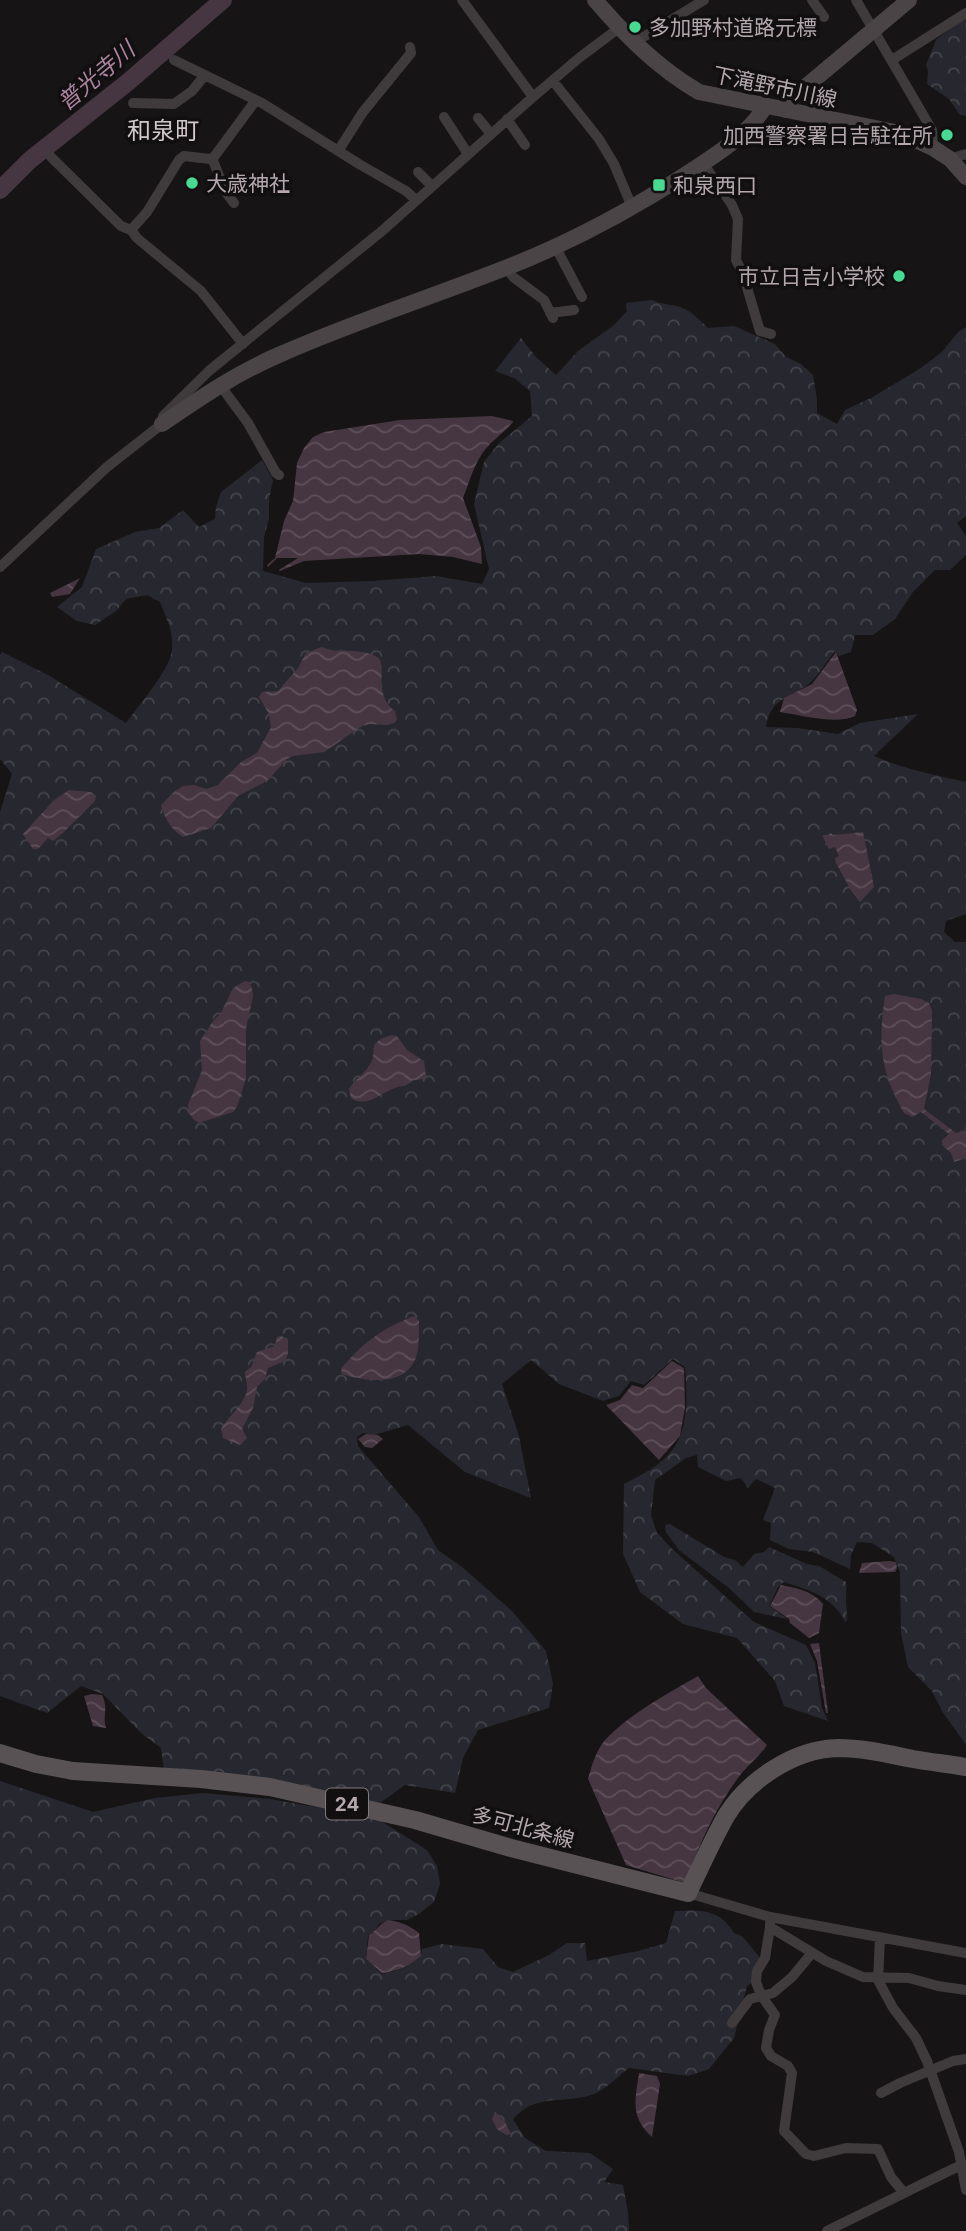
<svg xmlns="http://www.w3.org/2000/svg" width="966" height="2231" font-family="Inter,'Noto Sans JP',sans-serif">
<style>
.forest{fill:url(#forest-crowns)}
.water{fill:url(#water-waves)}
.lines{fill:none;stroke-linecap:round;stroke-linejoin:round}
.river{stroke:#463641;stroke-width:18}
.street{stroke:#3f3b3c;stroke-width:10}
.secondary{stroke:#4a4446;stroke-width:16}
.primary{stroke:#595255;stroke-width:18}
.poi-dot{fill:#48da93;stroke:#110f10;stroke-width:2.5}
.labels{text-anchor:middle;dominant-baseline:central;stroke-width:7;stroke-linejoin:round;paint-order:stroke}
.shield{fill:#110f10;stroke:#837a7f;stroke-width:2}
.shield-label{font-size:19px;font-weight:bold;fill:#b4a8ae}
.poi-label{font-size:21px;fill:#b4a8ae;stroke:#110f10;text-anchor:start}
.street-label{font-size:21px;fill:#b4a8ae;stroke:#110f10}
.water-label{font-size:23px;font-style:italic;fill:#ab839e;stroke:#110f10}
.quarter-label{font-size:24px;fill:#d1c8cc;stroke:#110f10}
</style>
<defs>
<pattern id="forest-crowns" width="20" height="18" patternUnits="userSpaceOnUse" patternTransform="scale(1.75)"><rect width="20" height="18" fill="#27282f"/><path d="M2 6a3 3 0 1 1 6 0M12 15a3 3 0 1 1 6 0" fill="none" stroke="#44444b"/></pattern>
<pattern id="water-waves" width="16" height="10" patternUnits="userSpaceOnUse" patternTransform="scale(1.75)"><rect width="16" height="10" fill="#463641"/><path d="M0 5q4-4 8 0t8 0" fill="none" stroke="#5e505a"/></pattern>
</defs>
<rect width="100%" height="100%" fill="#161415"/>
<path class="forest" d="M966,16V116L960,115L949,99L927,84L928,71L926,65L936,40Z
M652,300C662,305 671,304 680,307C691,311 700,320 708,328L734,326L775,344L786,357L801,364L813,375L817,399V413L837,424L845,410L871,398L921,368L942,352L958,332L966,327V516L957,523L966,536V555L950,570H935L913,592L895,619L873,635H855L851,652L839,656L835,651C827,661 820,673 811,682C792,700 771,695 766,727L797,728L838,734L860,723L918,714L874,756C903,769 935,775 966,782V914L946,921L944,932L955,942H966V1745L942,1711L932,1691L908,1667L901,1633L900,1572L894,1557L872,1543L857,1542L851,1555L850,1569L813,1552L789,1549L770,1540L771,1523L763,1520L775,1488L756,1479L748,1488L741,1478L726,1481L698,1467L697,1455L686,1458L655,1480L651,1515L657,1533L670,1547L754,1622L806,1645L815,1663L822,1708L828,1721L784,1706L775,1681L737,1638L683,1624L640,1592L623,1554L624,1484C635,1478 648,1472 658,1464C690,1441 688,1403 685,1367L673,1359L644,1385L631,1381L619,1396L603,1401L559,1384L531,1360L502,1384L519,1436L531,1498L465,1472L408,1425L374,1435L363,1433L357,1437L358,1446L419,1517L438,1550L462,1567L512,1611L546,1651L553,1684L549,1708L478,1730L463,1758L455,1793L405,1785L377,1805L164,1770L161,1748L141,1733L103,1694L81,1686L47,1713L0,1696V812L12,774L0,759V655L2,652L48,675L126,723C138,706 170,670 172,650C174,633 166,617 160,602L147,595L126,599L116,611L95,625L77,621L57,607L82,587L96,549L135,532L159,528L183,510L199,527L215,519L216,507L221,492L262,460L273,480L269,499V519L264,537L263,571L306,583L373,581L436,576L482,584L489,569L474,504L484,462L499,443L532,416L530,391L514,378L495,371L521,338L536,357L556,375L578,351L614,325L627,311L626,303Z
M670,1524L724,1557L735,1560L743,1567L754,1554L764,1552L769,1547L807,1564L819,1566L846,1582C847,1589 846,1594 846,1600C846,1608 848,1614 846,1623C833,1597 810,1590 784,1582L778,1587L769,1606L787,1619L754,1612L729,1588L679,1550L666,1532L665,1525Z
M0,1781L93,1812L155,1798L203,1793L270,1799L376,1818L427,1850L437,1866L440,1884L434,1902L419,1914L407,1920H389L379,1924L374,1932L368,1935L366,1959L382,1974C397,1972 410,1966 421,1956L422,1949L442,1944L483,1949L498,1967L513,1972L549,1955L567,1943H585L587,1961L638,1951L666,1943L675,1911C700,1910 720,1909 734,1933L742,1936L762,1960L759,1977L747,1986L734,2038L709,2069L688,2076L629,2068C618,2076 606,2089 594,2094C563,2105 537,2092 513,2119L525,2138L546,2151L590,2153L613,2169L604,2182L623,2185L628,2212L629,2231H0Z"/>
<path class="water" d="M492,416L513,421V422C504,433 493,439 484,451C474,464 469,483 463,498L481,547L482,564L453,557L419,554L304,561L280,571L279,570L298,558H277L268,567L267,565L275,558L284,521L293,501L297,463L304,448L313,437L324,432L400,420Z
M80,578L70,594L52,597L50,593Z
M322,647C338,655 358,646 377,657C389,664 371,693 395,711L397,720L394,723L388,725L369,724L362,726L324,752L293,756L287,759L267,781L238,796L211,828L183,837C171,830 164,817 161,805L175,791L183,786L194,785L206,789L218,785L241,762L257,753L271,727L269,714L259,697L262,692L278,691L298,668L306,653Z
M836,652L857,710L855,716C837,725 800,715 780,712L784,698L812,684Z
M69,790L91,792L96,796L95,801L64,832L53,841L48,838L38,849H33L23,834L54,800Z
M863,832L874,887L860,902L852,892L836,863L835,858L839,856L835,847L829,849L822,835H828L831,833L833,835Z
M245,981L249,982L252,988L253,996L246,1029V1078L237,1107L233,1112L199,1123L194,1120L189,1113L188,1105L202,1070L200,1041L213,1021L221,1013L233,988Z
M894,994L921,999L929,1003L932,1010L931,1074L924,1109L956,1133L964,1130L966,1131V1158L954,1162L951,1153L942,1145V1140L949,1134L921,1112L912,1117L904,1113C880,1070 878,1044 885,996Z
M391,1035L397,1036L407,1050L424,1061L426,1076L424,1079L414,1080L405,1086C387,1085 369,1111 351,1098L349,1089C354,1080 363,1075 369,1066C380,1051 363,1044 391,1035Z
M414,1316L419,1321C419,1331 419,1341 418,1350C411,1387 370,1383 342,1374L341,1369C362,1343 383,1328 414,1316Z
M281,1336L288,1339V1354L285,1361L268,1368L265,1379L257,1387L253,1408L242,1429L247,1438L240,1445L223,1438L221,1429C228,1417 245,1403 247,1390C248,1385 245,1378 245,1372L251,1367L257,1352L275,1346L277,1337Z
M672,1361L684,1368L685,1408L680,1436L659,1460L606,1405L620,1400L632,1385L643,1388Z
M366,1434L378,1435L383,1439L372,1448L365,1447L358,1439Z
M889,1561L896,1562L897,1568L895,1572L859,1573L862,1563Z
M781,1585C796,1588 813,1591 823,1604L819,1633L809,1638L790,1623L789,1619L770,1606Z
M819,1643L828,1713H826L817,1661L810,1644Z
M698,1676L706,1688L767,1745C760,1756 749,1764 741,1774C716,1806 699,1845 685,1883L626,1865L588,1779C592,1765 596,1750 606,1739C631,1713 667,1694 698,1676Z
M92,1694L102,1695C109,1709 102,1715 106,1728L93,1726L84,1696Z
M388,1920C401,1922 409,1925 419,1933L421,1956C410,1966 396,1972 382,1973L366,1959L369,1935C377,1930 378,1925 388,1920Z
M639,2073L657,2076L660,2084L652,2137C630,2117 635,2100 639,2073Z
M495,2112L505,2122L511,2134L506,2135L497,2129L492,2119Z"/>
<g class="lines">
<path class="river" d="M0,190L30,160L128,82L223,0"/>
<path class="street" d="M462,0L533,97
M812,0L824,17
M856,0L932,130L933,148
M635,42L704,0
M174,60L262,103L359,164L406,191L416,200
M892,60L966,13
M553,81L599,139L614,164L632,207
M133,103L174,104L192,91L205,75
M444,117L468,154
M478,118L491,134
M507,119L525,145
M338,151L363,112L411,53L410,47
M51,157L121,226L131,230L137,238L201,291L243,344
M212,158L225,191L234,203
M950,159L966,154
M703,163L732,205L738,219L736,260L743,274L760,331L771,334
M418,172L432,186
M131,230L147,212L179,160L184,156L210,159L214,157L256,100
M555,246L582,297
M506,267L513,277L544,300L553,318
M550,313L574,310
M220,385L248,423L276,473L279,475
M0,567L107,467L162,424L163,416L210,370L382,231L533,97L579,58L619,28
M688,1893L770,1917L966,1953
M770,1923V1927L826,1961L863,1977L909,1978L938,1986L966,1990
M770,1927L765,1958L757,1971L756,1982L761,1995L775,2015L769,2030L766,2048L771,2056L788,2066L792,2073L784,2131L806,2154L814,2156L846,2148L878,2149L891,2177L904,2193
M880,1938L878,1980L893,2008L916,2038L927,2061L959,2152L966,2190
M732,2023L750,1999L773,1993L792,1977L812,1953
M881,2093L900,2083L953,2061L966,2059
M827,2231L961,2165H966"/>
<path class="secondary" d="M595,0C626,36 658,68 699,92L900,133L933,148L950,159L966,177
M786,110L791,99L909,0
M162,424C200,398 238,372 281,354C362,318 448,292 530,258C584,235 635,207 685,175C715,155 745,138 765,107"/>
<path class="primary" d="M0,1753L36,1764L73,1771L201,1779L270,1787L415,1820L511,1848L688,1893C700,1868 712,1841 726,1816C748,1780 794,1749 838,1748C863,1748 888,1754 913,1759C930,1762 948,1764 966,1767"/>
</g>
<g class="poi-dot">
<circle cx="635" cy="27" r="7"/>
<circle cx="947" cy="135" r="7"/>
<circle cx="192" cy="183" r="7"/>
<rect x="652" y="178" width="14" height="14" rx="3.5"/>
<circle cx="899" cy="276" r="7"/>
</g>
<g class="labels">
<rect class="shield" x="326" y="1788.5" width="42" height="31" rx="5"/>
<g class="shield-label">
<text x="347" y="1804">24</text>
</g>
<g class="poi-label">
<text x="649" y="27">多加野村道路元標</text>
<text x="933" y="135" text-anchor="end">加西警察署日吉駐在所</text>
<text x="206" y="183">大歳神社</text>
<text x="673" y="185">和泉西口</text>
<text x="885" y="276" text-anchor="end">市立日吉小学校</text>
</g>
<g class="street-label">
<text transform="translate(775 87) rotate(12)">下滝野市川線</text>
<text transform="translate(523 1827) rotate(15)">多可北条線</text>
</g>
<g class="water-label">
<text transform="translate(96 76) rotate(-40)">普光寺川</text>
</g>
<g class="quarter-label">
<text x="163" y="130">和泉町</text>
</g>
</g>
</svg>
